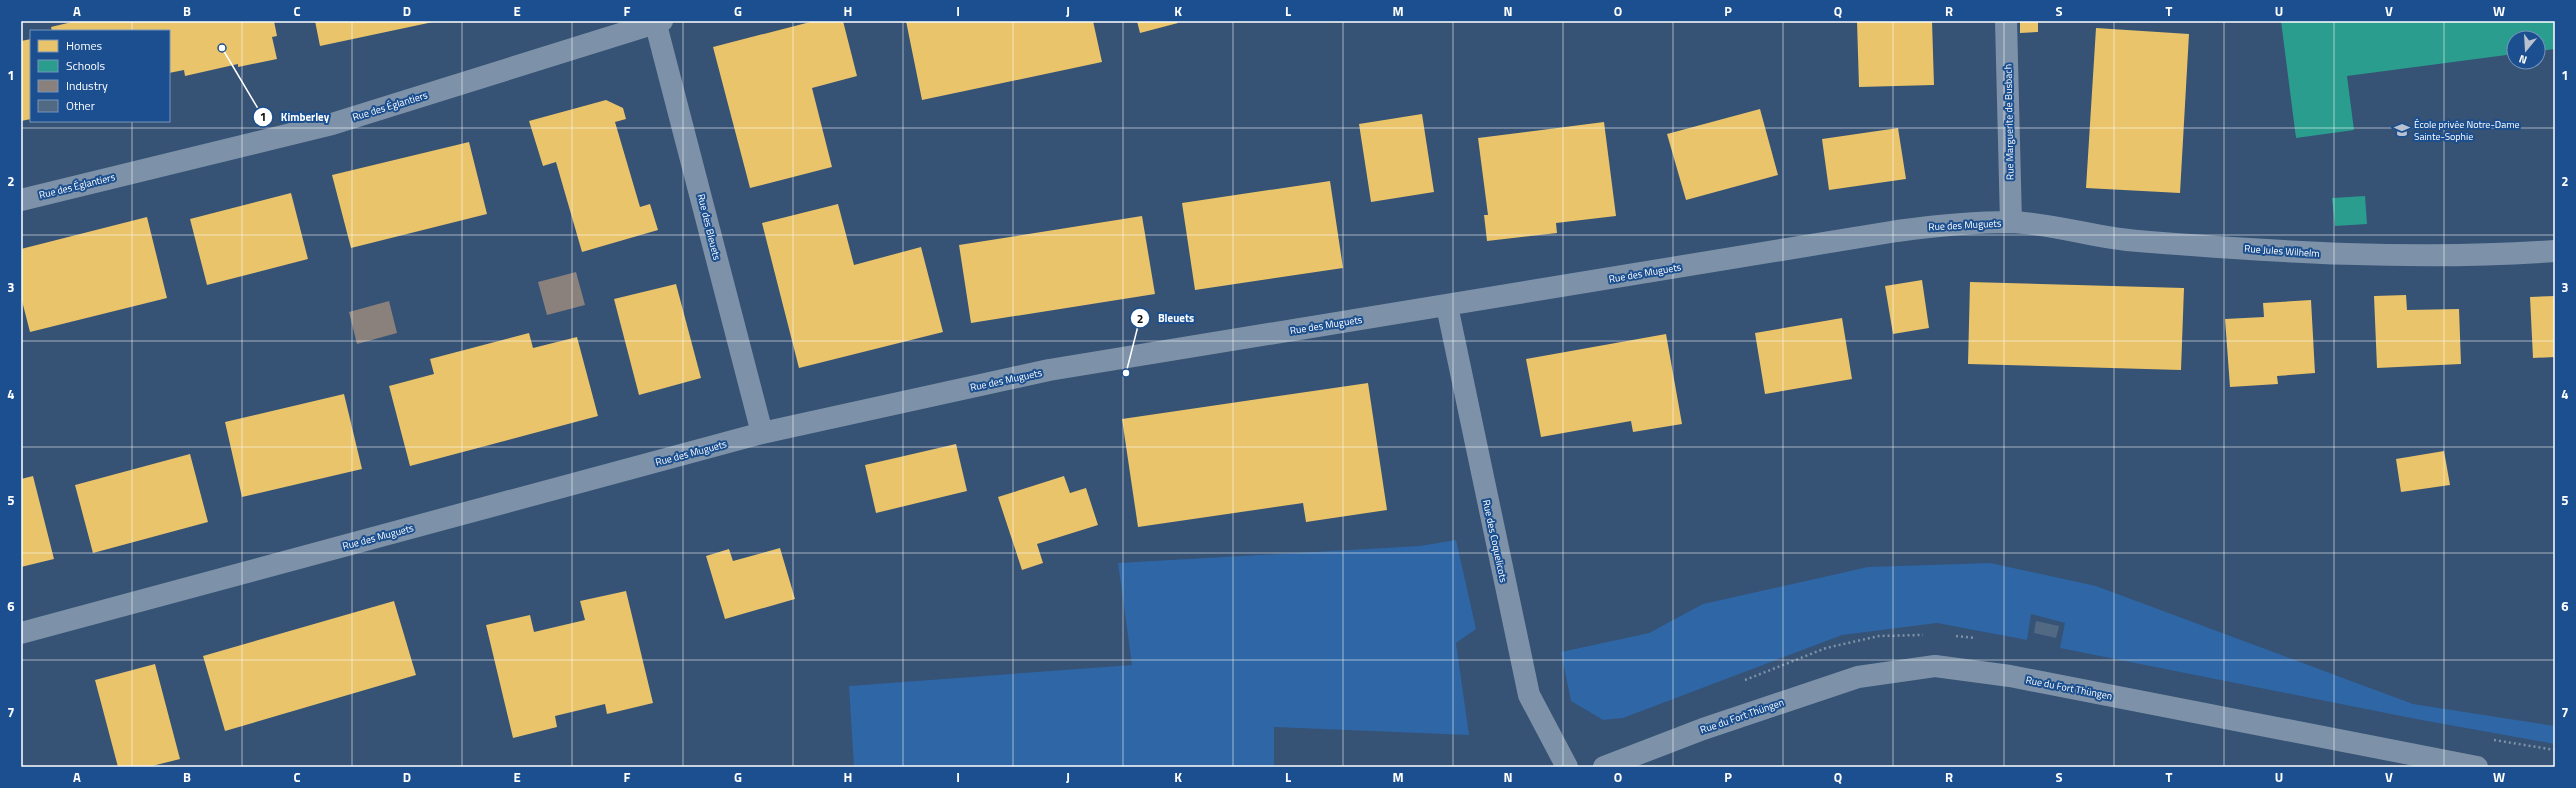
<svg xmlns="http://www.w3.org/2000/svg" width="2576" height="788" font-family="'Titillium Web',sans-serif">
<style>
.green{fill:#2f66a5}
.homes{fill:#e9c46a}
.schools{fill:#2a9d8f}
.industry{fill:#8a817c}
.building{fill:#526984}
.lines{fill:none;stroke-linecap:round;stroke-linejoin:round}
.path{stroke:#7d92a8;stroke-width:2.5;stroke-dasharray:2 3;stroke-linecap:butt}
.street{stroke:#7d92a8;stroke-width:22}
.grid{fill:none;stroke:#fff;stroke-width:1;stroke-opacity:0.55}
.labels{text-anchor:middle;dominant-baseline:central;stroke-width:4;stroke-linejoin:round;paint-order:stroke}
.street-label{font-size:10px;fill:#fff;stroke:#1b4f8f}
.poi-label{font-size:10px;fill:#fff;stroke:#1b4f8f;text-anchor:start}
.leader{fill:none;stroke:#fff;stroke-width:1.5}
.callout-dot{fill:#fff;stroke:#1b4f8f;stroke-width:1.5}
.mark-label{font-size:12px;text-anchor:middle;font-weight:bold;fill:#111}
.callout-label{font-size:11px;text-anchor:middle;font-weight:bold;fill:#fff;stroke:#1b4f8f;stroke-width:4;stroke-linejoin:round;paint-order:stroke}
.neatline{fill:none;stroke:#fff;stroke-width:1.5}
.grid-label{font-size:13px;text-anchor:middle;font-weight:bold;fill:#fff}
</style>
<rect width="100%" height="100%" fill="#365274"/>
<path class="green" d="M1456,540L1476,629L1456,643L1469,735L1274,727V767H854L849,686L1132,665L1118,563L1420,546Z
M1990,563L2096,586L2413,704L2555,726V744L2416,719L2060,648L2065,623L2031,614L2027,640L1937,623L1842,635L1623,718L1603,720L1571,701L1561,652L1649,633L1703,604L1868,567Z"/>
<path class="homes" d="M76,21H274L277,36L272,37L277,59L238,67V64L185,76L184,70L169,73V31H52L51,27Z
M315,21H433V22L320,46Z
M814,21H843L857,76L812,88L832,167L750,188L713,47Z
M906,21H1093L1102,62L922,100Z
M1137,21H1178V23L1140,33Z
M1857,21H1932L1934,85L1859,87Z
M2020,21H2038V32L2020,33Z
M2096,28L2189,34L2180,193L2086,188Z
M31,39V119L21,121V41Z
M606,100L623,108L626,119L615,122L640,207L650,204L658,230L582,252L556,162L543,166L529,121Z
M1760,109L1778,175L1686,200L1667,134Z
M1422,114L1434,192L1371,202L1359,124Z
M1604,122L1616,216L1556,223L1557,233L1487,241L1484,215H1488L1478,138Z
M1898,128L1906,179L1829,190L1822,139Z
M469,142L487,214L351,248L332,175Z
M1330,181L1343,268L1195,290L1182,203Z
M291,193L308,259L207,285L190,219Z
M838,204L854,265L921,247L943,332L799,368L762,223Z
M1142,216L1155,294L971,323L959,245Z
M147,217L167,298L30,332L21,297V249Z
M1922,280L1929,328L1893,334L1885,286Z
M1970,282L2184,288L2181,370L1968,364Z
M676,284L701,378L639,395L614,299Z
M2406,295L2407,310L2459,309L2461,364L2377,368L2374,296Z
M2555,296V357L2533,358L2530,297Z
M2311,300L2315,373L2277,376L2278,384L2230,387L2225,319L2264,317L2263,303Z
M1842,318L1852,379L1765,394L1755,333Z
M529,333L533,348L577,337L598,416L410,466L389,386L434,374L430,359Z
M1666,334L1682,424L1633,432L1631,421L1541,437L1526,359Z
M1368,383L1387,510L1306,522L1303,503L1138,527L1122,419Z
M344,394L362,469L242,497L225,422Z
M956,444L967,491L876,513L865,465Z
M2444,451L2450,485L2401,492L2396,459Z
M190,454L208,522L93,553L75,485Z
M33,476L54,559L21,567V479Z
M1064,476L1070,493L1086,488L1098,525L1037,544L1043,563L1022,570L998,497Z
M780,548L795,599L725,619L706,556L729,549L733,561Z
M626,591L653,703L607,714L605,704L555,716L557,727L513,738L486,625L530,615L534,632L585,620L580,601Z
M394,601L416,675L225,731L203,656Z
M155,664L180,759L148,767H118L95,680Z"/>
<path class="schools" d="M2281,21H2555V49L2538,51V38H2514V54L2347,76L2354,130L2296,138Z
M2365,196L2367,224L2335,226L2332,198Z"/>
<path class="industry" d="M576,272L585,305L547,315L538,282Z
M389,301L397,333L357,344L349,312Z"/>
<path class="building" d="M2036,621L2059,626L2056,638L2034,633Z"/>
<g class="lines">
<path class="path" d="M1956,636L1976,638
M1745,680L1826,648L1879,636L1923,635
M2494,740L2555,750"/>
<path class="street" d="M655,21L762,433
M2006,21L2011,222
M21,200L332,124L662,21
M1447,306L1529,695L1567,767
M21,633L762,433L1049,370L1897,231C1934,226 1972,222 2010,222C2052,223 2095,238 2138,241C2276,252 2416,261 2555,251
M1604,767L1703,729L1858,677L1935,666L2010,676L2477,767"/>
</g>
<path class="grid" d="M132,21V31M242,21V767M352,21V767M462,21V767M572,21V767M683,21V767M793,21V767M903,21V767M1013,21V767M1123,21V767M1233,21V767M1343,21V767M1453,21V767M1563,21V767M1673,21V767M1783,21V767M1893,21V767M2004,21V767M2114,21V767M2224,21V767M2334,21V767M2444,21V767M132,121V767M21,128H2555M21,235H2555M21,341H2555M21,447H2555M21,553H2555M21,660H2555"/>
<defs>
<symbol id="school-bare" viewBox="-9 -9 18 18"><path d="M0-5L7-2L0 1L-7-2ZM-4 1L0 2.5L4 1V4Q0 6-4 4Z" fill="#b9c2ce" stroke="#1b4f8f" stroke-width="2.5" paint-order="stroke"/></symbol>
</defs>
<g fill-rule="evenodd">
<use href="#school-bare" x="2391" y="119" width="22" height="22"/>
</g>
<g class="labels">
<g class="street-label">
<text transform="translate(390 106) rotate(-17)">Rue des Églantiers</text>
<text transform="translate(2009 122) rotate(-91)">Rue Marguerite de Busbach</text>
<text transform="translate(77 186) rotate(-14)">Rue des Églantiers</text>
<text transform="translate(1965 225) rotate(-3)">Rue des Muguets</text>
<text transform="translate(709 227) rotate(76)">Rue des Bleuets</text>
<text transform="translate(2282 251) rotate(4)">Rue Jules Wilhelm</text>
<text transform="translate(1645 273) rotate(-10)">Rue des Muguets</text>
<text transform="translate(1326 325) rotate(-9)">Rue des Muguets</text>
<text transform="translate(1006 380) rotate(-12)">Rue des Muguets</text>
<text transform="translate(691 453) rotate(-15)">Rue des Muguets</text>
<text transform="translate(378 537) rotate(-15)">Rue des Muguets</text>
<text transform="translate(1495 541) rotate(78)">Rue des Coquelicots</text>
<text transform="translate(2069 688) rotate(11)">Rue du Fort Thüngen</text>
<text transform="translate(1742 716) rotate(-19)">Rue du Fort Thüngen</text>
</g>
<g class="poi-label">
<text x="2414" y="124">École privée Notre-Dame<tspan x="2414" dy="12">Sainte-Sophie</tspan></text>
</g>
</g>
<path class="leader" d="M222 48L263 117M1126 373L1140 318"/>
<g class="callout-dot">
<circle cx="222" cy="48" r="4"/>
<circle cx="1126" cy="373" r="4"/>
<circle cx="263" cy="117" r="10"/>
<circle cx="1140" cy="318" r="10"/>
</g>
<g class="mark-label">
<text x="263" y="121">1</text>
<text x="1140" y="323">2</text>
</g>
<g class="callout-label">
<text x="305" y="121">Kimberley</text>
<text x="1176" y="322">Bleuets</text>
</g>
<rect width="2576" height="788" fill="none" stroke="#1b4f8f" stroke-width="44"/>
<rect x="30" y="30" width="140" height="92" fill="#1b4f8f" stroke="#7695bc"/>
<rect x="38" y="40" width="20" height="12" fill="#e9c46a" stroke="#7695bc"/>
<text x="66" y="50" font-size="12" fill="#ffffff">Homes</text>
<rect x="38" y="60" width="20" height="12" fill="#2a9d8f" stroke="#7695bc"/>
<text x="66" y="70" font-size="12" fill="#ffffff">Schools</text>
<rect x="38" y="80" width="20" height="12" fill="#8a817c" stroke="#7695bc"/>
<text x="66" y="90" font-size="12" fill="#ffffff">Industry</text>
<rect x="38" y="100" width="20" height="12" fill="#526984" stroke="#7695bc"/>
<text x="66" y="110" font-size="12" fill="#ffffff">Other</text>
<g transform="translate(2526 50) rotate(198)"><circle r="19" fill="#1b4f8f" stroke="#7695bc"/>
<path d="M0-3L7 15L0 10L-7 15Z" fill="#b9c2ce"/>
<text y="-6" font-size="11" font-weight="bold" text-anchor="middle" fill="#ffffff">N</text>
</g>
<rect x="22" y="22" width="2532" height="744" class="neatline"/>
<g class="grid-label">
<text x="77" y="16">A</text>
<text x="187" y="16">B</text>
<text x="297" y="16">C</text>
<text x="407" y="16">D</text>
<text x="517" y="16">E</text>
<text x="627" y="16">F</text>
<text x="738" y="16">G</text>
<text x="848" y="16">H</text>
<text x="958" y="16">I</text>
<text x="1068" y="16">J</text>
<text x="1178" y="16">K</text>
<text x="1288" y="16">L</text>
<text x="1398" y="16">M</text>
<text x="1508" y="16">N</text>
<text x="1618" y="16">O</text>
<text x="1728" y="16">P</text>
<text x="1838" y="16">Q</text>
<text x="1949" y="16">R</text>
<text x="2059" y="16">S</text>
<text x="2169" y="16">T</text>
<text x="2279" y="16">U</text>
<text x="2389" y="16">V</text>
<text x="2499" y="16">W</text>
<text x="11" y="80">1</text>
<text x="2565" y="80">1</text>
<text x="11" y="186">2</text>
<text x="2565" y="186">2</text>
<text x="11" y="292">3</text>
<text x="2565" y="292">3</text>
<text x="11" y="399">4</text>
<text x="2565" y="399">4</text>
<text x="11" y="505">5</text>
<text x="2565" y="505">5</text>
<text x="11" y="611">6</text>
<text x="2565" y="611">6</text>
<text x="11" y="717">7</text>
<text x="2565" y="717">7</text>
<text x="77" y="782">A</text>
<text x="187" y="782">B</text>
<text x="297" y="782">C</text>
<text x="407" y="782">D</text>
<text x="517" y="782">E</text>
<text x="627" y="782">F</text>
<text x="738" y="782">G</text>
<text x="848" y="782">H</text>
<text x="958" y="782">I</text>
<text x="1068" y="782">J</text>
<text x="1178" y="782">K</text>
<text x="1288" y="782">L</text>
<text x="1398" y="782">M</text>
<text x="1508" y="782">N</text>
<text x="1618" y="782">O</text>
<text x="1728" y="782">P</text>
<text x="1838" y="782">Q</text>
<text x="1949" y="782">R</text>
<text x="2059" y="782">S</text>
<text x="2169" y="782">T</text>
<text x="2279" y="782">U</text>
<text x="2389" y="782">V</text>
<text x="2499" y="782">W</text>
</g>
</svg>
